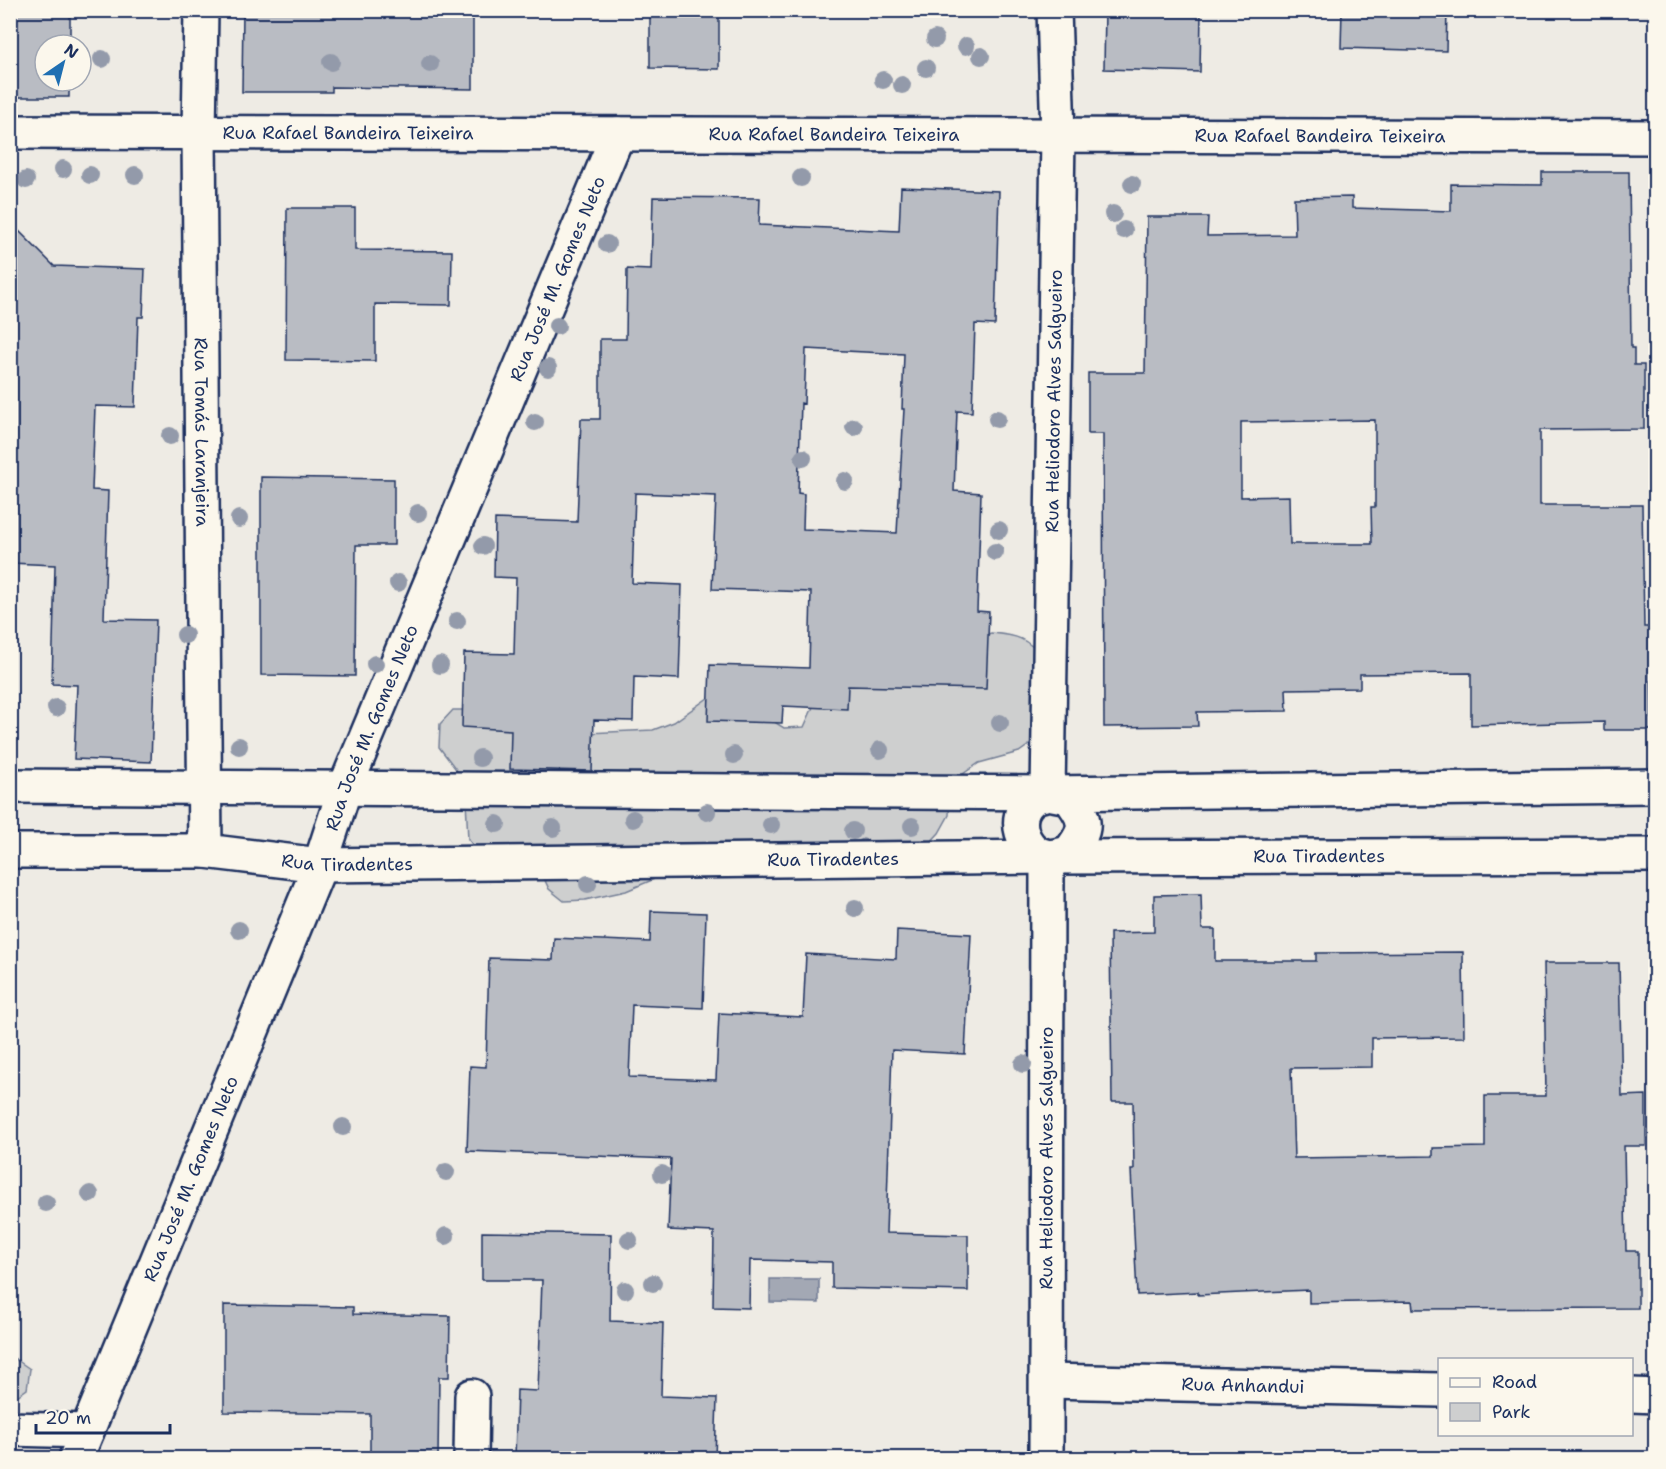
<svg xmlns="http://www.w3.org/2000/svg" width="1666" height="1469" font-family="'Shantell Sans',sans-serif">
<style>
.green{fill:#cecfcf;stroke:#747f96;stroke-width:1.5}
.water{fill:#a3a8b4;stroke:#6d7892;stroke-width:1.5}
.building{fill:#b9bcc3;stroke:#1b2f5e;stroke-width:1.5;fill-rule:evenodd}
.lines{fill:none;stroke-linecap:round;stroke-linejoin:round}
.minor-casing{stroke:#1b2f5e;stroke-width:38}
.secondary-casing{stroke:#1b2f5e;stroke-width:38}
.minor{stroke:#fbf7ec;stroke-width:33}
.secondary{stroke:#fbf7ec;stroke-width:33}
.tree{fill:#939aaa}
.labels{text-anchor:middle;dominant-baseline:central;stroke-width:6;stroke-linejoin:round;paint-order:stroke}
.street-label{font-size:18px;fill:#1b2f5e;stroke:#fbf7ec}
</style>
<rect width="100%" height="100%" fill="#eeebe4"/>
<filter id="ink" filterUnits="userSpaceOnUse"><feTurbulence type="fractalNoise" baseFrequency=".0167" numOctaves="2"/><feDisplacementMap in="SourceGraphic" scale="12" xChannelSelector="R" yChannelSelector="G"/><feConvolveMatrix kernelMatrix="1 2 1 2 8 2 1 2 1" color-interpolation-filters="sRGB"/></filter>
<g filter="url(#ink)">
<path class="green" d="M991,633C1017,635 1027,638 1044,659L1036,740L1019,752L979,763L960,776L950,794L949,815L939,833L924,849L904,850L863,839L807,864L683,867L626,891L585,900L564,901L549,889L540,870L481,856L468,839L465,781L439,747L440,724L453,710H473L565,734L653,730L674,722L708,698L729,694L784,728L804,727L813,707L830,694L907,656L950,648Z
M11,1356L30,1369L27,1389L11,1400Z"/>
<path class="water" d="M770,1279H819V1303L770,1302Z"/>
<path class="building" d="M10,10H70V45H45V81H69V97H10Z
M243,10H473V89L332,87V92H242Z
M650,10H719V69L650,68Z
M1105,10H1201L1200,72L1104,69Z
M1342,10H1447L1446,51L1341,48Z
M1542,172H1629L1631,348H1634V365H1644V429L1540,430V505H1642L1644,627H1651L1652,730H1604V722L1471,725V673L1360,674V688L1286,689L1287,711L1197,712L1198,726L1104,727L1103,434H1088V373H1145L1147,217H1208L1207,236L1295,235L1294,198L1352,197V208L1451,211V184L1542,185ZM1375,420V507H1371L1372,544H1290L1289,496L1241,497V422Z
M901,187L999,191L995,325L975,324L972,412L957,411L954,491L981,493L977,611L989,612L986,689L848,686L847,709L783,706L782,723L708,721L710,665L809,668L811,592L712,589L716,496L635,493L632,583L682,585L679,679L634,677L633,721L594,720L592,771L510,769L511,730L462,727L464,653L514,654L516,578L494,577L495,519L577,522L581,419H600V339H626L627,269L651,270L653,197L760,198L759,225L899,231ZM806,349L904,354L902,409H904L897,533L803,529L804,494L798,493L801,403L804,404Z
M287,208H355V250L452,251L451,305L375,304V361L286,360Z
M10,222L54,266L145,269L143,317H138L135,407L95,406L92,490L108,491L104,619L156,620L151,762L74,759L77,685L52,684L55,565L10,563Z
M261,477L394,479V545H356L355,676L261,675Z
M1201,894L1202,929H1215V961H1316V953L1463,952L1464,1037L1372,1038V1067L1291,1068L1294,1158L1433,1156V1148L1485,1147V1096H1546L1544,963H1619L1622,1096L1646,1095V1146H1624L1626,1251H1638V1308L1413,1309L1412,1301L1309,1303V1290L1198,1295V1292L1137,1295L1131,1170H1134L1133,1102H1112L1110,933L1154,932V895Z
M651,911L706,913L703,1008L632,1005L629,1077L716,1080L719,1013L803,1017L806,954L896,959L897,930L971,934L965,1054L892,1050L886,1233L968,1235V1291L832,1288V1262L750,1260L749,1308L713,1307L714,1232L668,1230L671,1159L467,1151L470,1066L486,1067L489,958L553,960L554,938L650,942Z
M482,1232L611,1234L610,1321L663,1323L661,1396L717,1398L715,1458H515L517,1390L538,1391L542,1280H482Z
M224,1305L353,1307V1314L450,1316L449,1377H439L438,1458H370V1414L224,1412Z"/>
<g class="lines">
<defs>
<g id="minor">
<path id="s1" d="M201,10L199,133L205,851"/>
<path id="s2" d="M10,132L1656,137"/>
<path id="s3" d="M1047,1381L1440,1390"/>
<path d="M1632,1395L1656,1396"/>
<path d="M10,1429L87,1431"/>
<path id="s4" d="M76,1458L320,865L345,788L618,134"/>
<path d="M471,1458L472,1396"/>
</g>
<g id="secondary">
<path d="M10,786L1048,793L1656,786"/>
<path id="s5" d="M1048,793L1058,135L1054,10"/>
<path d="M1048,793L1069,797C1088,821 1088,829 1069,853C1062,854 1052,858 1045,856C1022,850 1011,817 1031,800C1035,796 1043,795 1048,793Z"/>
<path id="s6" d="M10,851H205L320,865L1047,857L1656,855"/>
<path id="s7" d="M1046,1458L1047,857"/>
</g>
</defs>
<use href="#minor" class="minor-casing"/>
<use href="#secondary" class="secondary-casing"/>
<use href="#minor" class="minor"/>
<use href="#secondary" class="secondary"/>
</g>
<g class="tree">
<circle cx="935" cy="39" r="9"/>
<circle cx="966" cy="46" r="9"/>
<circle cx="981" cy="56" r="9"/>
<circle cx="102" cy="59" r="9"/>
<circle cx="331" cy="62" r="9"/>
<circle cx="430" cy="64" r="9"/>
<circle cx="926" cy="68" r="9"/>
<circle cx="883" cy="80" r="9"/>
<circle cx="902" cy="85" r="9"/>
<circle cx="63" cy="169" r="9"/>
<circle cx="90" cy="175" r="9"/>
<circle cx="135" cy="175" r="9"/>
<circle cx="801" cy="178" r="9"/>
<circle cx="26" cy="180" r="9"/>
<circle cx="1132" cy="184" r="9"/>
<circle cx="1113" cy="214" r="9"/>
<circle cx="1124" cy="230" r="9"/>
<circle cx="607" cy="244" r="9"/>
<circle cx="557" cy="326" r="9"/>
<circle cx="548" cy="368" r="9"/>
<circle cx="997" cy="419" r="9"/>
<circle cx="535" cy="422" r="9"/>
<circle cx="854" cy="427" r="9"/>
<circle cx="170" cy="436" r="9"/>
<circle cx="803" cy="458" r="9"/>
<circle cx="845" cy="481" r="9"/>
<circle cx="418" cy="513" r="9"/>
<circle cx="239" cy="519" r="9"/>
<circle cx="999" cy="530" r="9"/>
<circle cx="483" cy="546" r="9"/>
<circle cx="995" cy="552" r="9"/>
<circle cx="398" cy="583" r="9"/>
<circle cx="457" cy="621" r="9"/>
<circle cx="185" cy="635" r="9"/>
<circle cx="375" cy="664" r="9"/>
<circle cx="440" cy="665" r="9"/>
<circle cx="56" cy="708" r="9"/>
<circle cx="1000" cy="723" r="9"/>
<circle cx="239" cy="746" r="9"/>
<circle cx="880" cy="750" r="9"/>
<circle cx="734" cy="755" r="9"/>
<circle cx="480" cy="758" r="9"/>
<circle cx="707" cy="812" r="9"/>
<circle cx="633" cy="819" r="9"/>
<circle cx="497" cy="824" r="9"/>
<circle cx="771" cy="825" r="9"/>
<circle cx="912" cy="826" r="9"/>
<circle cx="553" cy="828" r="9"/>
<circle cx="853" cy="831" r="9"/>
<circle cx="588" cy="884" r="9"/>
<circle cx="855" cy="908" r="9"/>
<circle cx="239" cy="930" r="9"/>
<circle cx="1023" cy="1064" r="9"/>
<circle cx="343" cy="1127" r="9"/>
<circle cx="446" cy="1172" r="9"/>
<circle cx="662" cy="1174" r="9"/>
<circle cx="90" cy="1194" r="9"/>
<circle cx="46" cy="1203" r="9"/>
<circle cx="446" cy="1236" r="9"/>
<circle cx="629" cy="1240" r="9"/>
<circle cx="653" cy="1283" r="9"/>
<circle cx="625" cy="1290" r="9"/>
</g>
</g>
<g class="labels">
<g class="street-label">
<text stroke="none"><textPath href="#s2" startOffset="338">Rua Rafael Bandeira Teixeira</textPath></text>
<text stroke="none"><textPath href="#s2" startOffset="824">Rua Rafael Bandeira Teixeira</textPath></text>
<text stroke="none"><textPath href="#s2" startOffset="1310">Rua Rafael Bandeira Teixeira</textPath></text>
<text stroke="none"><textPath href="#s4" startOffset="1274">Rua José M. Gomes Neto</textPath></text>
<text stroke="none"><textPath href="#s5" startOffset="392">Rua Heliodoro Alves Salgueiro</textPath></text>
<text stroke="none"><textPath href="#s1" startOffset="422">Rua Tomás Laranjeira</textPath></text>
<text stroke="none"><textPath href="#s4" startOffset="788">Rua José M. Gomes Neto</textPath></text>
<text stroke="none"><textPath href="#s6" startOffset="1310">Rua Tiradentes</textPath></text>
<text stroke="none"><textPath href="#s6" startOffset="824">Rua Tiradentes</textPath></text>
<text stroke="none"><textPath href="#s6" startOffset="338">Rua Tiradentes</textPath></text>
<text stroke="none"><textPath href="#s7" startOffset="300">Rua Heliodoro Alves Salgueiro</textPath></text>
<text stroke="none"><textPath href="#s4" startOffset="302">Rua José M. Gomes Neto</textPath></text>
<text stroke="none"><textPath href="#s3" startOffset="196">Rua Anhandui</textPath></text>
</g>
</g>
<rect width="1666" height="1469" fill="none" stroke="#fbf7ec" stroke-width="36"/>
<rect x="18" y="18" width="1630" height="1433" fill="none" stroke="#1b2f5e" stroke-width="2" filter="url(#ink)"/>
<rect x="1438" y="1358" width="195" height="78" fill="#fbf7ec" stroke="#a1a7b3" stroke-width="1.5"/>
<rect x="1450" y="1378" width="30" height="9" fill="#fbf7ec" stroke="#a1a7b3" stroke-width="1.5"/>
<text x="1492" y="1388" font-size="18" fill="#1b2f5e">Road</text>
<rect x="1450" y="1403" width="30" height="18" fill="#cecfcf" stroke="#a1a7b3" stroke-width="1.5"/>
<text x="1492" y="1418" font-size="18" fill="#1b2f5e">Park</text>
<g transform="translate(63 63) rotate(35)"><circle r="28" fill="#fbf7ec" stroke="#a1a7b3" stroke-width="1.5"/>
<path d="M0-4.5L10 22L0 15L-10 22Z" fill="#1f6fb2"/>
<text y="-9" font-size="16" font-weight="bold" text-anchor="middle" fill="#1b2f5e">N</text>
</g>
<path d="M36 1424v9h134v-9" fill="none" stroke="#1b2f5e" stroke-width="3"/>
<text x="45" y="1424" font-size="18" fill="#1b2f5e" stroke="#fbf7ec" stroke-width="4.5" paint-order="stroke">20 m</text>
</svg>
